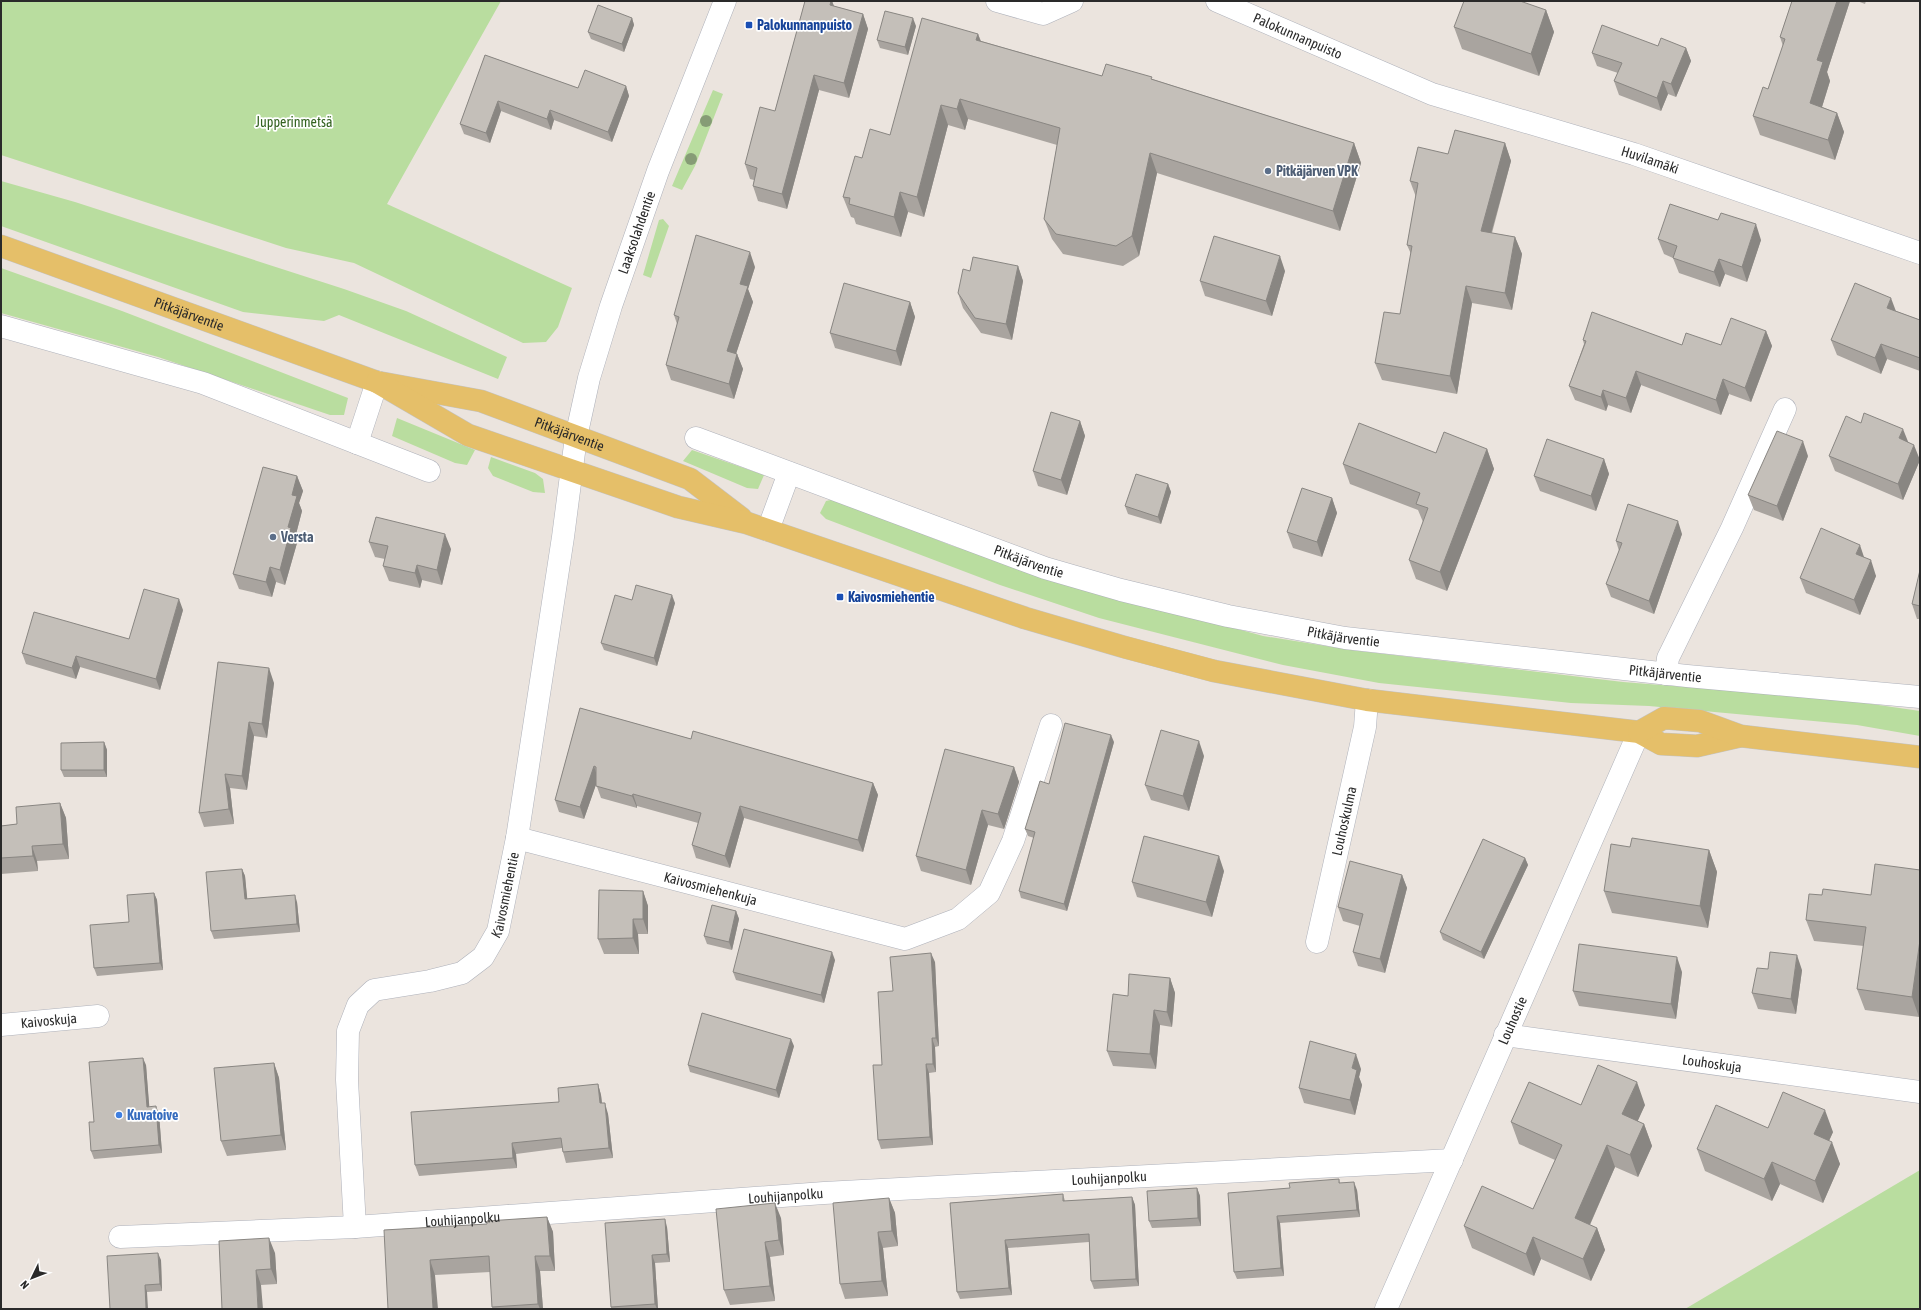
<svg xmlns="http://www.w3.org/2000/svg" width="1921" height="1310" font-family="'Asap Condensed',sans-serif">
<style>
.green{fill:#b9dd9f}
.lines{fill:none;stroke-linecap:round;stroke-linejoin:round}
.minor-casing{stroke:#aeb1ba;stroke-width:23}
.major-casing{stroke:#c3c3c3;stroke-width:23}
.minor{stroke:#fff;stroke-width:22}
.major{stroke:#e5bf69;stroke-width:22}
.tree{fill:#869c76}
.wall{fill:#a9a49f}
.shaded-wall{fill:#898682}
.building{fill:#c4bfb9;stroke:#898682}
.transit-dot{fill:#1a4fb4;stroke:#fff;stroke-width:1.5}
.service-dot{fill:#5c6f8a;stroke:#fff;stroke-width:1.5}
.shop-dot{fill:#3f7fe0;stroke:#fff;stroke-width:1.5}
.labels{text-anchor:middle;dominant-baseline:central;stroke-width:3.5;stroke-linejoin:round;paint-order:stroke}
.transit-label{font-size:14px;font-weight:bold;fill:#164399;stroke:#fff;text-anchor:start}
.street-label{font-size:14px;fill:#2a2a2a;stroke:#fff}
.park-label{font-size:14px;fill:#336220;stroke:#fff}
.service-label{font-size:14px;font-weight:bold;fill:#4e5e75;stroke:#fff;text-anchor:start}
.shop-label{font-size:14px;font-weight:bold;fill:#366cbe;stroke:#fff;text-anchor:start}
</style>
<rect width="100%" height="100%" fill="#ebe4de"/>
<path class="green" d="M1,1H501L387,204L572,288L558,327L546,342L523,343L354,263L286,248L1,155Z
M713,90L723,94L695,166L682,190L672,186Z
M1,181L75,202L344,289L406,311L507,357L498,379L339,315L324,321L243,312L1,226Z
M663,219L669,226L651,278L643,275L659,220Z
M1,268L122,311L348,398L344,415H330L158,357L1,313Z
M397,418L475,450L467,465L455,463L392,436Z
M692,450L764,475L758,489L747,488L683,461Z
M491,457L535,473L543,479L545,493L533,492L493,476L488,468Z
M835,499L950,545L1052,578L1263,636L1351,650L1623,682L1837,699L1920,711V736L1857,725L1649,706L1571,703L1379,683L1283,665L1099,618L1000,585L826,519L820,513L826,501Z
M1920,1170V1309H1685Z"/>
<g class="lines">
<defs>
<g id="minor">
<path d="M997,1L1043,14L1072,1"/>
<path id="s1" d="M1217,1L1432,94L1634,154L1920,253"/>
<path d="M1,326L203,383L429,471"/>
<path id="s2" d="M696,438L1045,568L1121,590L1228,616L1345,638L1687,676L1920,697"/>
<path d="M357,443L377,382"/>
<path d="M768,530L789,473"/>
<path d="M1666,674L1668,658L1732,528L1785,409"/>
<path id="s3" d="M517,838L905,939L958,919L989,893L1013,841L1051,725"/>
<path id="s4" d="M1317,942L1365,727L1367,700"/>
<path id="s5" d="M1,1025L98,1016"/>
<path id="s6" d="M1505,1035L1920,1092"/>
<path id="s7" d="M355,1227L347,1080L348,1031L358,1005L374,990L430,981L462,973L483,957L498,931L517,838L563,537L576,437L589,378L611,306L658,171L725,1"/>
<path id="s8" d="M120,1237L355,1227L824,1193L1452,1160"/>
<path id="s9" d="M1386,1309L1639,732"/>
</g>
<g id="major">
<path id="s10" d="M1,246L377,382L481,401L690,479L741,518"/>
<path d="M377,382L468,435L678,507L747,523L1025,618L1124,647L1214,671L1367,700L1639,732L1661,744L1680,745L1697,746L1741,736"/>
<path d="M1639,732L1664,718L1700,721L1741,736L1920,757"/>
</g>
</defs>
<use href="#minor" class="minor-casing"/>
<use href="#major" class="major-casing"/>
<use href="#minor" class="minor"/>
<use href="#major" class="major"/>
</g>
<g class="tree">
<circle cx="706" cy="121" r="6"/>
<circle cx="691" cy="159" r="6"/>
</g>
<path class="wall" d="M805,1H832L834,6L863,14L868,29L849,98L819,90L787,209L758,201L753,186L754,180L750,179L745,164L775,111Z
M1792,1H1850L1827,72L1830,81L1822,107L1837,113L1844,132L1835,160L1760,135L1753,116L1768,89L1783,46L1780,37Z
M1857,1H1866L1865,4Z
M1546,10L1554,32L1539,76L1462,49L1454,27Z
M632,18L634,25L624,52L591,39L588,32Z
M916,26L908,55L880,48L877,40Z
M978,34L981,41L1102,76L1152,79L1354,143L1361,163L1340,231L1157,173L1139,256L1123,266L1063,254L1052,239L1044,219L1057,145L968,119L965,130L948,125L924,217L908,212L901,237L856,224L854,218L851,217L843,197L862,158L890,135Z
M1658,46L1686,48L1691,61L1676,97L1668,94L1661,111L1619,95L1614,81L1618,73L1597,66L1592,53Z
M485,55L578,88L626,86L629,96L612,142L554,120L551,130L501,111L490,143L464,134L460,124Z
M1505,143L1511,161L1492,233L1515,237L1522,254L1512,310L1472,303L1457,394L1382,380L1375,363L1400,314L1411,254L1407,245L1416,197L1410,181L1448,154Z
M1658,239L1761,240L1747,282L1725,274L1720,287L1679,273L1673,258L1664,254Z
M1018,266L1023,281L1012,340L981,333L963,308L958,293L970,271Z
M755,267L748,289L753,302L736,354H737L743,369L734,399L671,380L666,365L677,324L674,315Z
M1285,271L1272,316L1205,296L1200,281Z
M910,302L915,317L901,366L835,348L830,333Z
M1896,311L1920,320V371L1887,359L1881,374L1837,355L1831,340Z
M1766,331L1772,346L1751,402L1729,394L1721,415L1641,385L1631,413L1608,405L1606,411L1575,400L1569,386L1584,344L1583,340L1682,345H1721Z
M1080,421L1085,436L1067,495L1038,486L1033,471Z
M1908,442L1920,460L1903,500L1835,471L1829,456Z
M1487,449L1494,469L1447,591L1416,579L1409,560L1423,522L1418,510L1350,484L1343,464L1436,453Z
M1808,456L1783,521L1754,510L1748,495Z
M1604,459L1609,474L1596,511L1540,491L1534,476Z
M297,476L303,491L299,503L302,511L295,538L297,543L285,585L276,582L272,597L239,589L233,574Z
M1168,484L1171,492L1161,524L1128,514L1125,506Z
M1332,498L1337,513L1322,557L1293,548L1287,532Z
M1682,534L1654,614L1611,597L1606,584L1619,551L1616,541Z
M369,542L451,549L442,585L422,580L420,588L389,581L383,566L385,559L375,557Z
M1864,558L1876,576L1860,615L1806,593L1800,578Z
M1920,570V619H1917L1912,604Z
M632,600L675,603L657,666L604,650L601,643Z
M183,610L160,690L80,667L76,679L26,664L22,653L129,639Z
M218,662L274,683L267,738L254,736L247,790L230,788L234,824L204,827L199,813Z
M580,708L691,739L873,783L878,795L863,852L744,818L730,868L696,858L692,845L698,823L637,806V808L601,798L596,784L584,819L559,812L555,800Z
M104,742L107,750V777H64L61,770Z
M1114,742L1067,911L1021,898L1019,891L1034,838L1028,836L1025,829L1049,784Z
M1204,756L1189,811L1151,800L1145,785Z
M1014,767L1019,782L1004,829L988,825L971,885L921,871L916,856Z
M60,803L66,818L69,859L37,861L38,871L1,874V826L17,824Z
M1630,847L1709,850L1717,872L1708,928L1612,913L1604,891Z
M1525,858L1528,865L1484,959L1443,940L1440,932Z
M242,869L245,876L247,899L297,902L300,932L214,939L211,931Z
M1920,870V1013L1919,1017L1865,1010L1857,989L1864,946L1814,941L1806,920L1822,895H1871Z
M1224,871L1212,917L1137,897L1132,882Z
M1402,875L1407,888L1385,973L1358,966L1353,952L1360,926L1343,921L1338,907Z
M643,891L648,906V934H638L639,954H604L598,939Z
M154,893L157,900L163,970L97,976L94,968L129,922Z
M736,911L739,919L732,950L707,944L704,936Z
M835,960L824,1003L736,980L733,972Z
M935,962L939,1046L935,1047L936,1072L929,1073L933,1145L881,1149L878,1140L882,1065L893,991Z
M1768,969L1802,970L1796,1014L1758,1009L1752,993Z
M1682,972L1676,1019L1579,1006L1573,991Z
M1170,978L1175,993L1172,1027L1160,1025L1156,1069L1113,1066L1107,1051L1128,996Z
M794,1046L779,1098L690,1072L688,1065Z
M274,1063L279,1078L286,1150L227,1156L221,1141Z
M146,1065L149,1107L159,1114L162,1153L94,1159L91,1151L94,1122Z
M1361,1069L1359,1077L1362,1085L1355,1115L1304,1103L1299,1088Z
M598,1084L601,1095L602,1103L608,1114L613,1158L566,1163L563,1152L562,1148L516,1154L517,1168L419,1176L415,1165L559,1102Z
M1581,1105H1645L1637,1121L1644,1124L1652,1146L1638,1177L1615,1167L1590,1225L1597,1228L1605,1250L1591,1281L1541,1259L1534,1276L1472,1248L1464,1226L1533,1209L1555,1160L1519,1144L1511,1122Z
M1768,1128L1833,1132L1829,1141L1840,1164L1823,1203L1780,1184L1772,1201L1705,1171L1697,1149Z
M1339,1179L1340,1183L1357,1190L1360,1217L1280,1223L1284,1276L1237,1279L1234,1272L1290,1188Z
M1197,1188L1200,1196L1201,1226L1152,1228L1149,1221Z
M1063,1194L1065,1201L1132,1197L1135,1205L1139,1286L1094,1289L1091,1281L1089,1242L1008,1248L1012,1295L960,1299L957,1292L950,1203Z
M889,1198L895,1213L898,1246L883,1248L888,1296L845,1299L840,1284Z
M547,1217L553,1232L555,1271H540L543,1309H493L492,1307L490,1272L435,1275L384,1230L487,1224Z
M781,1218L784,1255L770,1257L775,1301L730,1305L724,1290Z
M667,1227L670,1262L655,1263L658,1309H611V1307Z
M219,1241L275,1253L277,1284L261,1285Z
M161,1260L162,1291L147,1292L110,1309Z"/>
<path class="shaded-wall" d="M831,1H832L837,15L830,5Z
M1837,1H1850L1827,72L1830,81L1817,123L1810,103L1817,60Z
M1546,10L1554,32L1539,76L1531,54Z
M863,14L868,29L849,98L844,83Z
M632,18L634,25L624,52L622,44Z
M913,18L916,26L908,55L905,47Z
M978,34L985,54L976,40Z
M1686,48L1691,61L1676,97L1671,84Z
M814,75L819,90L787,209L782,194Z
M1663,81L1668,94L1661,111L1657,98Z
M626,86L629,96L612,142L608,132Z
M960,99L968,119L965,130L957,109Z
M498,101L501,111L490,143L486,133Z
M941,105L948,125L924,217L917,197Z
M550,110L554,120L551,130L547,119Z
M1837,113L1844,132L1835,160L1828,140Z
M1354,143L1361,163L1340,231L1333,211Z
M1505,143L1511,161L1487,248L1481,231Z
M1150,153L1157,173L1139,256L1132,236Z
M900,192L908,212L901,237L894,217Z
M1756,224L1761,240L1747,282L1742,267Z
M1515,237L1522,254L1512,310L1505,293Z
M750,252L755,267L748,289L753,302L732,366L727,351L740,284Z
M1280,256L1285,271L1272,316L1266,301Z
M1719,259L1725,274L1720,287L1714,272Z
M1018,266L1023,281L1012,340L1006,324Z
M1466,286L1472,303L1457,394L1450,376Z
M1891,298L1897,314L1887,308Z
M910,302L915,317L901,366L896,351Z
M1766,331L1772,346L1751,402L1745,388Z
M1881,344L1887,359L1881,374L1875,358Z
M737,354L743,369L734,399L729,384Z
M1636,371L1641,385L1631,413L1626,398Z
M1723,379L1729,394L1721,415L1716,400Z
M1603,390L1608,405L1606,411L1601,397Z
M1080,421L1085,436L1067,495L1061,480Z
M1903,429L1909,444L1899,438Z
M1803,441L1808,456L1783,521L1777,506Z
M1914,445L1920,460L1903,500L1898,484Z
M1487,449L1494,469L1447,591L1440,572Z
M1604,459L1609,474L1596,511L1591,496Z
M297,476L303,491L299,503L302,511L295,538L297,543L285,585L280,570L288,527L292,495Z
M1168,484L1171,492L1161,524L1158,517Z
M1332,498L1337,513L1322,557L1317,542Z
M1678,521L1682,534L1654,614L1649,601Z
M445,534L451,549L442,585L437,570Z
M1860,545L1865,560L1856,554Z
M1871,560L1876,576L1860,615L1854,600Z
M417,565L422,580L420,588L415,573Z
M270,567L276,582L272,597L266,582Z
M672,595L675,603L657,666L654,658Z
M179,599L183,610L160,690L156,679Z
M76,656L80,667L76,679L72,668Z
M269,668L274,683L267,738L262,724Z
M249,722L254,736L247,790L242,776Z
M1111,735L1114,742L1067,911L1064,904Z
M1199,741L1204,756L1189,811L1183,796Z
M104,742L107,750V777L104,770Z
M594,766L598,779L584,819L580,807Z
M1014,767L1019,782L1004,829L998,814Z
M225,774L230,788L234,824L229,809Z
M873,783L878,795L863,852L858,840Z
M633,794L637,806V808L632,796Z
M60,803L66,818L69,859L63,844Z
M740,806L744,818L730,868L725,856Z
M982,810L988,825L971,885L966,870Z
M32,846L37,861L38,871L33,856Z
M1709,850L1717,872L1708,928L1700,906Z
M1219,856L1224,871L1212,917L1206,902Z
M1525,858L1528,865L1484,959L1481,952Z
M242,869L245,876L248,906L245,899Z
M1402,875L1407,888L1385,973L1380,959Z
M643,891L648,906V934L643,919Z
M154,893L157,900L163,970L160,963Z
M295,895L297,902L300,932L297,924Z
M736,911L739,919L732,950L729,942Z
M633,919L638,934L639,954L633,938Z
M1920,940V1013L1919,1017L1912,997Z
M832,952L835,960L824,1003L821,995Z
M931,953L935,962L939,1046L936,1038Z
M1797,955L1802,970L1796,1014L1791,999Z
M1677,957L1682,972L1676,1019L1671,1004Z
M1170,978L1175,993L1172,1027L1167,1012Z
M1154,1010L1160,1025L1156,1069L1150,1054Z
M932,1038L935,1047L936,1072L933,1064Z
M791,1039L794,1046L779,1098L776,1090Z
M1356,1054L1361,1069L1359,1077L1362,1085L1355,1115L1350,1100L1352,1068Z
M143,1058L146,1065L150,1115L147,1107Z
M274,1063L279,1078L286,1150L281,1135Z
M926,1064L929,1073L933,1145L930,1137Z
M1637,1082L1645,1105L1631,1136L1622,1114Z
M598,1084L601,1095L603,1114L600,1103Z
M605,1103L608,1114L613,1158L609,1148Z
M156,1106L159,1114L162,1153L159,1145Z
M1825,1110L1833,1132L1822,1156L1814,1134Z
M1644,1124L1652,1146L1638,1177L1630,1155Z
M1832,1142L1840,1164L1823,1203L1815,1181Z
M512,1143L516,1154L517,1168L513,1158Z
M1607,1145L1615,1167L1583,1240L1575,1218Z
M1772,1162L1780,1184L1772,1201L1764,1179Z
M1354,1182L1357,1190L1360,1217L1357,1210Z
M1197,1188L1200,1196L1201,1226L1198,1218Z
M1132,1197L1135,1205L1139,1286L1136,1279Z
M889,1198L895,1213L898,1246L892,1231Z
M775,1203L781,1218L784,1255L779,1240Z
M1277,1216L1280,1223L1284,1276L1281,1268Z
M547,1217L553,1232L555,1271L550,1256Z
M665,1219L667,1227L670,1262L667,1254Z
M1597,1228L1605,1250L1591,1281L1583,1259Z
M878,1232L883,1248L888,1296L882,1281Z
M1533,1237L1541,1259L1534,1276L1526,1254Z
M269,1238L275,1253L277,1284L271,1269Z
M1005,1240L1008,1248L1012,1295L1009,1288Z
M765,1242L770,1257L775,1301L770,1286Z
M158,1253L161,1260L162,1291L160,1284Z
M652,1255L655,1263L658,1309H657L655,1304Z
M535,1256L540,1271L543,1309H540L538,1304Z
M430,1260L435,1275L438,1309H433Z
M256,1270L261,1285L263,1309H258Z
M145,1285L147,1292L148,1309H146Z"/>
<path class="building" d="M805,1H831L830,5L863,14L844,83L814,75L782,194L753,186L757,168L745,164L760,107L775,111Z
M1464,1H1520L1546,10L1531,54L1454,27Z
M1792,1H1837L1817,60L1823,62L1810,103L1837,113L1828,140L1753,116L1763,87L1768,89L1785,39L1780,37Z
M598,5L632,18L622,44L588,32Z
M885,11L913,18L905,47L877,40Z
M922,18L978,34L976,40L1102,76L1106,64L1152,77L1151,79L1354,143L1333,211L1150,153L1132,236L1116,246L1056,234L1044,219L1060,128L960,99L957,109L941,105L917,197L900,192L894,217L849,204L850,198L843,197L855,156L862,158L870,129L890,135Z
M1602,25L1658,46L1661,38L1686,48L1671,84L1663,81L1657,98L1614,81L1622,63L1592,53Z
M485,55L578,88L585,70L626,86L608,132L550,110L547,119L498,101L486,133L460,124Z
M1455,130L1505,143L1481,231L1515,237L1505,293L1466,286L1450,376L1375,363L1384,312L1400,314L1412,246L1407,245L1418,183L1410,181L1418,147L1448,154Z
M1670,204L1718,220L1721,213L1756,224L1742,267L1719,259L1714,272L1673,258L1677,246L1658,239Z
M696,235L750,252L740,284L748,286L727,351L737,354L729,384L666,365L679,317L674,315Z
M1214,236L1280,256L1266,301L1200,281Z
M973,257L1018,266L1006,324L975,318L958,293L963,269L970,271Z
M844,283L910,302L896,351L830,333Z
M1855,283L1891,298L1887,308L1920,320V358L1881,344L1875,358L1831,340Z
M1592,312L1682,345L1686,333L1721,345L1731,318L1766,331L1745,388L1723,379L1716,400L1636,371L1626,398L1603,390L1601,397L1569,386L1586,341L1583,340Z
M1051,412L1080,421L1061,480L1033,471Z
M1864,413L1903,429L1899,438L1914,445L1898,484L1829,456L1846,416L1861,423Z
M1359,423L1436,453L1444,432L1487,449L1440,572L1409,560L1428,508L1416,504L1420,493L1343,464Z
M1777,431L1803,441L1777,506L1748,495Z
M1547,439L1604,459L1591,496L1534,476Z
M263,467L297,476L292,495L297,496L288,527L291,528L280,570L270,567L266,582L233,574Z
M1136,474L1168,484L1158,517L1125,506Z
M1302,488L1332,498L1317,542L1287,532Z
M1628,504L1678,521L1649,601L1606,584L1622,543L1616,541Z
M376,517L445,534L437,570L417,565L415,573L383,566L388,546L369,542Z
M1821,528L1860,545L1856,554L1871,560L1854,600L1800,578Z
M1920,570V606L1912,604Z
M636,585L672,595L654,658L601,643L615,595L632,600Z
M144,589L179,599L156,679L76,656L72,668L22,653L34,612L129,639Z
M218,662L269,668L262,724L249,722L242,776L225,774L229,809L199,813Z
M580,708L691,739L693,731L873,783L858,840L740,806L725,856L692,845L701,813L633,794L632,796L596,786V767L594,766L580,807L555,800Z
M1065,723L1111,735L1064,904L1019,891L1035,832L1025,829L1040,781L1049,784Z
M1161,730L1199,741L1183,796L1145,785Z
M104,742V770H61V743Z
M945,749L1014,767L998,814L982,810L966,870L916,856Z
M60,803L63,844L32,846L33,856L1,858V826L17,824L16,807Z
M1144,836L1219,856L1206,902L1132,882Z
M1632,838L1709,850L1700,906L1604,891L1611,844L1630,847Z
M1483,839L1525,858L1481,952L1440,932Z
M1350,861L1402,875L1380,959L1353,952L1363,914L1338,907Z
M1875,864L1920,870V940L1912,997L1857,989L1866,927L1806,920L1809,894L1822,895L1823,889L1871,895Z
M242,869L245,899L295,895L297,924L211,931L206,872Z
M599,890L643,891V919H633V938L598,939Z
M154,893L160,963L94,968L90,925L129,922L127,895Z
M712,905L736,911L729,942L704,936Z
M744,929L832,952L821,995L733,972Z
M1579,944L1677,957L1671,1004L1573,991Z
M1770,952L1797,955L1791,999L1752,993L1757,968L1768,969Z
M931,953L936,1038H932L933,1064H926L930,1137L878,1140L873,1065H882L878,992L893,991L890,957Z
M1129,974L1170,978L1167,1012L1154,1010L1150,1054L1107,1051L1113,994L1128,996Z
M702,1013L791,1039L776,1090L688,1065Z
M1310,1041L1356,1054L1352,1068L1357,1070L1350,1100L1299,1088Z
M143,1058L147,1107L156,1106L159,1145L91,1151L89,1122H94L89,1062Z
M274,1063L281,1135L221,1141L214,1068Z
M1598,1065L1637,1082L1622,1114L1644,1124L1630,1155L1607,1145L1575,1218L1597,1228L1583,1259L1533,1237L1526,1254L1464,1226L1482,1186L1533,1209L1562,1145L1511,1122L1529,1082L1581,1105Z
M598,1084L600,1103H605L609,1148L563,1152L561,1138L512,1143L513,1158L415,1165L411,1112L559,1102L558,1088Z
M1783,1092L1825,1110L1814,1134L1832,1142L1815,1181L1772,1162L1764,1179L1697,1149L1716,1105L1768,1128Z
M1339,1179V1183L1354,1182L1357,1210L1277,1216L1281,1268L1234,1272L1228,1193L1290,1188L1289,1183Z
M1197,1188L1198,1218L1149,1221L1147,1191Z
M1063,1194V1201L1132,1197L1136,1279L1091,1281L1089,1234L1005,1240L1009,1288L957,1292L950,1203Z
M889,1198L892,1231L878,1232L882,1281L840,1284L833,1203Z
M775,1203L779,1240L765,1242L770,1286L724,1290L716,1209Z
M547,1217L550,1256H535L538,1304L492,1307L489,1256L430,1260L433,1309H388L384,1230L487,1224V1221Z
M665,1219L667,1254L652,1255L655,1304L611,1307L605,1223Z
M269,1238L271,1269L256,1270L258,1309H222L219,1241Z
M158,1253L160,1284L145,1285L146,1309H110L107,1256Z"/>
<g class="transit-dot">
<rect x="745" y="21" width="8" height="8" rx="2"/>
<rect x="836" y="593" width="8" height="8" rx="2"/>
</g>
<g class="service-dot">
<circle cx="1268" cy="171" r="4"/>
<circle cx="273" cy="537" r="4"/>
</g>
<circle class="shop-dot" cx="119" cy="1115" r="4"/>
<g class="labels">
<g class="transit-label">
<text x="757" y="25">Palokunnanpuisto</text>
<text x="848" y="597">Kaivosmiehentie</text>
</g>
<g class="street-label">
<text stroke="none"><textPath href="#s1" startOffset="88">Palokunnanpuisto</textPath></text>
<text stroke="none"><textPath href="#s1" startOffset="462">Huvilamäki</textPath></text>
<text stroke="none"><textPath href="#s7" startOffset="1106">Laaksolahdentie</textPath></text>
<text stroke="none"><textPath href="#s10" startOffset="200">Pitkäjärventie</textPath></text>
<text stroke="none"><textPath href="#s10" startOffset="600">Pitkäjärventie</textPath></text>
<text stroke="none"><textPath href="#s2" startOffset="355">Pitkäjärventie</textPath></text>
<text stroke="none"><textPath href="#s2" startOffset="679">Pitkäjärventie</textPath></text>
<text stroke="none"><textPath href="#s2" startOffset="1003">Pitkäjärventie</textPath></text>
<text stroke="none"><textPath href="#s4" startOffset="124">Louhoskulma</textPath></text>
<text stroke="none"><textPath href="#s3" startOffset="200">Kaivosmiehenkuja</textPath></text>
<text stroke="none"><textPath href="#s7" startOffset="429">Kaivosmiehentie</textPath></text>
<text stroke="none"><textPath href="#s9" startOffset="315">Louhostie</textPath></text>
<text stroke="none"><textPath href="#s5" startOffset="48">Kaivoskuja</textPath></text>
<text stroke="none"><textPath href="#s6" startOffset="209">Louhoskuja</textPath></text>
<text stroke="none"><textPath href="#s8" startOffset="991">Louhijanpolku</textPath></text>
<text stroke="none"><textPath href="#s8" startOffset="667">Louhijanpolku</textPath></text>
<text stroke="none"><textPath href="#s8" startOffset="343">Louhijanpolku</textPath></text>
</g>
<g class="park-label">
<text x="294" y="122">Jupperinmetsä</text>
</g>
<g class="service-label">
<text x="1276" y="171">Pitkäjärven VPK</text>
<text x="281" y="537">Versta</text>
</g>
<g class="shop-label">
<text x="127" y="1115">Kuvatoive</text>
</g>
</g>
<rect width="1921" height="1310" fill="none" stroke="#2a2a2a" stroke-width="4"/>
<g transform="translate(32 1278) rotate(227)" stroke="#ffffff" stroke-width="3" paint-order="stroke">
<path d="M0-3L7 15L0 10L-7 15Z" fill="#2a2a2a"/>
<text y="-6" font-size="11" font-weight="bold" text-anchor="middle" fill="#2a2a2a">N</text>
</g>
</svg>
